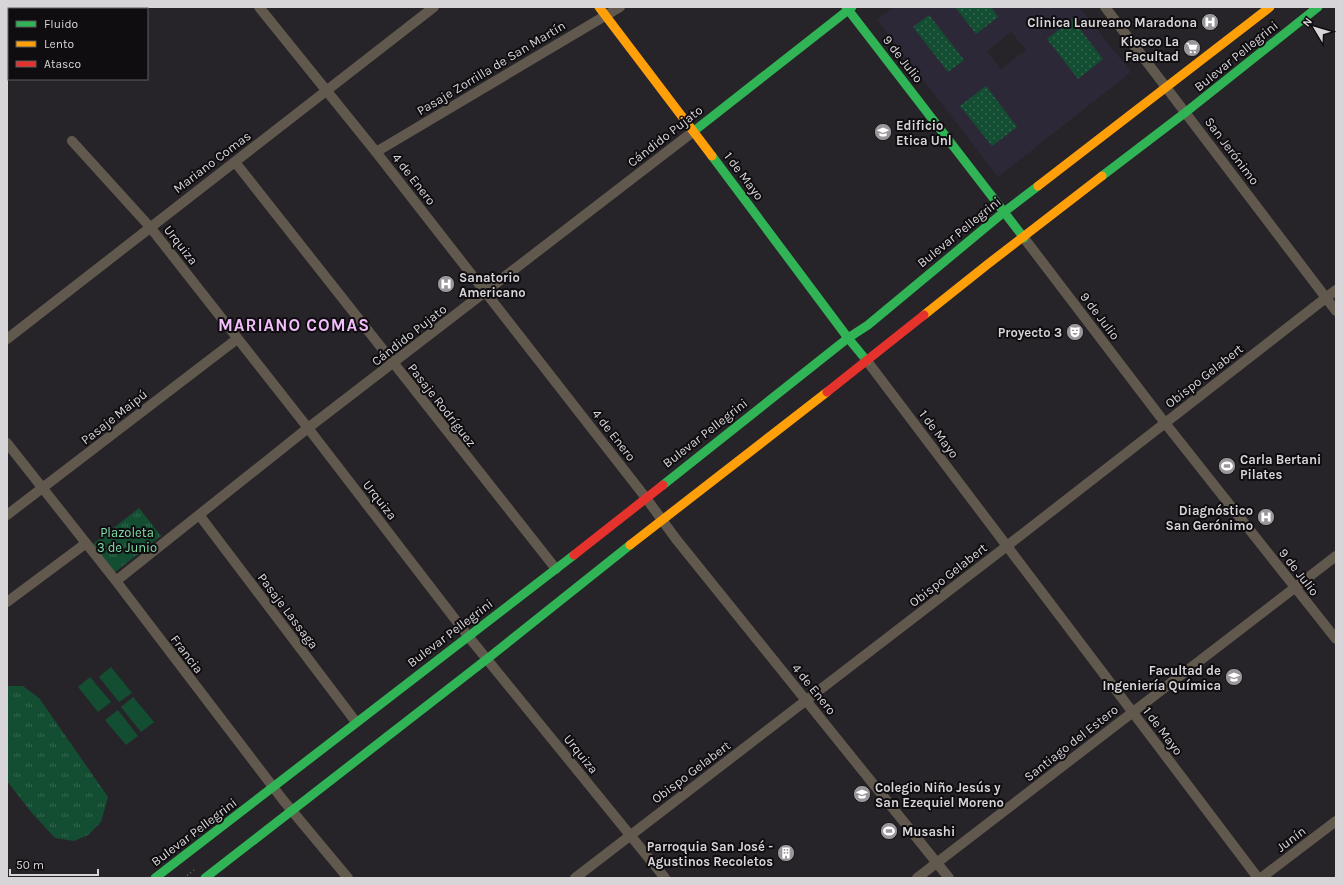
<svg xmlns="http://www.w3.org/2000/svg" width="1343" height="885" font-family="Karla,sans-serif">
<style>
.education{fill:#2d2837;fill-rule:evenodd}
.grass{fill:url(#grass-tufts)}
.garden{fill:url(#garden-dots)}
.pitch{fill:#144e32}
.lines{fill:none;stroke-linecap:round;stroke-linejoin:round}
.path{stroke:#67605a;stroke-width:2;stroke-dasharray:1 3;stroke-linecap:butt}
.street{stroke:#62594e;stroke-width:10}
.fast{stroke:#30b455;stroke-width:9}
.slow{stroke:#ff9f0a;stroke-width:9}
.jam{stroke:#e5322d;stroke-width:9}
.labels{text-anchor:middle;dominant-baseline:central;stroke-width:4;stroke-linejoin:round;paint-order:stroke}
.poi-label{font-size:13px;font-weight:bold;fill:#d7d5d8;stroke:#0f0d10;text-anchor:end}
.street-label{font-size:13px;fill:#d7d5d8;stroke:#0f0d10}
.park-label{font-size:13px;fill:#7fdea7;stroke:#0f0d10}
.district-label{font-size:17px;font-weight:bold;letter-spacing:1px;fill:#f1bdfa;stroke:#0f0d10}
</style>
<defs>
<pattern id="grass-tufts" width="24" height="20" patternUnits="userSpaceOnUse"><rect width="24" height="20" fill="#144e32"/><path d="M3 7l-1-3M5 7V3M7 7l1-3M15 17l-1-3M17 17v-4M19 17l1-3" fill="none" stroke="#35674f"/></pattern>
<pattern id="garden-dots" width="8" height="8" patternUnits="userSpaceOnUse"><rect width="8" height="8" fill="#144e32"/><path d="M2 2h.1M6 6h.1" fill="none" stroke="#35674f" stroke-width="1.8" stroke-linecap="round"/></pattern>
</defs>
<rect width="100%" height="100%" fill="#262428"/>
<path class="education" d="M894,7H1079L1131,72L998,177L877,20ZM1011,32L1026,50L1001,69L987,51Z"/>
<path class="grass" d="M7,7H38L34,9H9V25L7,26Z
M40,7H73L70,9H41Z
M139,508L161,536L115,572L93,544Z
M7,686H23L39,698L108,797L101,822L88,835L74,841L55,838L32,813L7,781Z"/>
<path class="garden" d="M955,7H991L998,17L976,34Z
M929,15L964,60L948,72L913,27Z
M1072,19L1103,59L1078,79L1047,39Z
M986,86L1017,127L992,146L960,106Z"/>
<path class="pitch" d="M111,667L132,693L119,702L99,677Z
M90,677L111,702L98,712L78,687Z
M133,697L154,722L141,732L121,707Z
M118,710L138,736L126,745L105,720Z"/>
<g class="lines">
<path class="path" d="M184,878L194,870"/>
<path class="street" d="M259,7L376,152L646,498L676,539L949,878
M1105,7L1336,311
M72,141L150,227L308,428L468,636L665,878
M376,152L620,7
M235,162L556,569
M1024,238L1165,423L1336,639
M7,339C149,228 292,119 434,7
M867,361L1258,878
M7,443L116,581L283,800L348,878
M7,515L237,339
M200,516L356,722
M116,581L308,428L694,131
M7,602L85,544
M575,878L1007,546L1336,290
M917,878L1336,556
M1261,878L1336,821"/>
<path class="fast" d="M846,7L1024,238
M694,131L852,7
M712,156L848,338L867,361
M1102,176L1186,112L1318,7
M663,485L848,338L868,325L1004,212L1038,186
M155,878L574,555
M205,878L487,659L630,545"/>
<path class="slow" d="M599,7L712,156
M1038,186L1270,7
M924,315L988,264L1102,176
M630,545L827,392"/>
<path class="jam" d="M827,392L924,315
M574,555L663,485"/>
</g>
<defs>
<symbol id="hospital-disc" viewBox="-11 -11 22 22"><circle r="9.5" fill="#99979a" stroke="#0f0d10"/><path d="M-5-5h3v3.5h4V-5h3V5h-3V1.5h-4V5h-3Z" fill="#fff"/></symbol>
<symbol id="supermarket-disc" viewBox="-11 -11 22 22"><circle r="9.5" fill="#99979a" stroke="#0f0d10"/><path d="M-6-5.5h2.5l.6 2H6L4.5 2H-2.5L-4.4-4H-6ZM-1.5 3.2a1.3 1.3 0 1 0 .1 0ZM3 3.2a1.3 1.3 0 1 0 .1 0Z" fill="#fff"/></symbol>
<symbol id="university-disc" viewBox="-11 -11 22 22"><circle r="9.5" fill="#99979a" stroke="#0f0d10"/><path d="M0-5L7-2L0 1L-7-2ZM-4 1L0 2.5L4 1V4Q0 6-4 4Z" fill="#fff"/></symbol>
<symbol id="theatre-disc" viewBox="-11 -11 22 22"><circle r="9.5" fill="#99979a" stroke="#0f0d10"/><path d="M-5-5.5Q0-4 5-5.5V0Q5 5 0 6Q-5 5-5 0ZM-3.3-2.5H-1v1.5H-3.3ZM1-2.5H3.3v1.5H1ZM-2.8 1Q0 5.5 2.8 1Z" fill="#fff"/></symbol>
<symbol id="stadium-disc" viewBox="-11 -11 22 22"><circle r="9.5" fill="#99979a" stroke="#0f0d10"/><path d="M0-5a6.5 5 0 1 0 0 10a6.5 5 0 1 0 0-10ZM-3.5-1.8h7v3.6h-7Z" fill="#fff"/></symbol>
<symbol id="school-disc" viewBox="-11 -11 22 22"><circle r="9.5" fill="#99979a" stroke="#0f0d10"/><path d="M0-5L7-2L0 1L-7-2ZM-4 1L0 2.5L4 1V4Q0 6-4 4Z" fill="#fff"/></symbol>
<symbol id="building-disc" viewBox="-11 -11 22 22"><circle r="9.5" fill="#99979a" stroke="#0f0d10"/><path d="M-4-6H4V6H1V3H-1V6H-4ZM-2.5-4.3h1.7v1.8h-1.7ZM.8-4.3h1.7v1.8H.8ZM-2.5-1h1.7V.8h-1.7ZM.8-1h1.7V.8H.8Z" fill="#fff"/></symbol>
</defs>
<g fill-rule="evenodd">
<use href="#hospital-disc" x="1200" y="12" width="20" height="20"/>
<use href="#supermarket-disc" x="1182" y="38" width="20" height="20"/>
<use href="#university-disc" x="873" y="122" width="20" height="20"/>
<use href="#hospital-disc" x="436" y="274" width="20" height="20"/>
<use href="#theatre-disc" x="1065" y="322" width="20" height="20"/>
<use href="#stadium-disc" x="1217" y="456" width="20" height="20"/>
<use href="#hospital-disc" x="1256" y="507" width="20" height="20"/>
<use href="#university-disc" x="1224" y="667" width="20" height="20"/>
<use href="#school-disc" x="852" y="784" width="20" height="20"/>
<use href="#stadium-disc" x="879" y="821" width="20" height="20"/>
<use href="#building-disc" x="776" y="843" width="20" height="20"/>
</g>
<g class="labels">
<g class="poi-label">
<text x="1197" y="22">Clinica Laureano Maradona</text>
<text x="1179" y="41">Kiosco La<tspan x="1179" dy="15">Facultad</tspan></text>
<text x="896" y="125" text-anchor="start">Edificio<tspan x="896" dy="15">Etica Unl</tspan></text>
<text x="459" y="277" text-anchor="start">Sanatorio<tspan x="459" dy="15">Americano</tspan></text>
<text x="1062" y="332">Proyecto 3</text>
<text x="1240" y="459" text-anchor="start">Carla Bertani<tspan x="1240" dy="15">Pilates</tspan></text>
<text x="1253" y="510">Diagnóstico<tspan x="1253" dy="15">San Gerónimo</tspan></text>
<text x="1221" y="670">Facultad de<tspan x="1221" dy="15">Ingeniería Química</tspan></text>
<text x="875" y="787" text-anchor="start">Colegio Niño Jesús y<tspan x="875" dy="15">San Ezequiel Moreno</tspan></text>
<text x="902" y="831" text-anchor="start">Musashi</text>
<text x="773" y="846">Parroquia San José -<tspan x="773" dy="15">Agustinos Recoletos</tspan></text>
</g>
<g class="street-label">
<text transform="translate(1236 56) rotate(-39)">Bulevar Pellegrini</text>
<text transform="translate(903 59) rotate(52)">9 de Julio</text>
<text transform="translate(491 68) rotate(-31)">Pasaje Zorrilla de San Martín</text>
<text transform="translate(665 136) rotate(-38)">Cándido Pujato</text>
<text transform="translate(1232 151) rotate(53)">San Jerónimo</text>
<text transform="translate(212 162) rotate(-37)">Mariano Comas</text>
<text transform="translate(744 176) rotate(53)">1 de Mayo</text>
<text transform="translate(414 179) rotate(52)">4 de Enero</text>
<text transform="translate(959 232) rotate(-39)">Bulevar Pellegrini</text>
<text transform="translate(181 245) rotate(52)">Urquiza</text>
<text transform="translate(1100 316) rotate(53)">9 de Julio</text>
<text transform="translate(409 335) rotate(-38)">Cándido Pujato</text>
<text transform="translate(1204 376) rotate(-38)">Obispo Gelabert</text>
<text transform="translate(442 405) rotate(52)">Pasaje Rodríguez</text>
<text transform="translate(114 417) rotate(-38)">Pasaje Maipú</text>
<text transform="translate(705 433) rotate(-38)">Bulevar Pellegrini</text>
<text transform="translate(939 434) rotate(53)">1 de Mayo</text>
<text transform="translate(614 435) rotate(52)">4 de Enero</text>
<text transform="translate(380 500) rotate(52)">Urquiza</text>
<text transform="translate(1299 572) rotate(52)">9 de Julio</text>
<text transform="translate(948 575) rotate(-38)">Obispo Gelabert</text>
<text transform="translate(288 611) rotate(53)">Pasaje Lassaga</text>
<text transform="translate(450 633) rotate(-37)">Bulevar Pellegrini</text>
<text transform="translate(187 654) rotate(53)">Francia</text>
<text transform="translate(814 689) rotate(51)">4 de Enero</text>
<text transform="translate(1163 731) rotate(53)">1 de Mayo</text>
<text transform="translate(1071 743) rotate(-38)">Santiago del Estero</text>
<text transform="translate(581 754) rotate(51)">Urquiza</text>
<text transform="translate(691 772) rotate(-37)">Obispo Gelabert</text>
<text transform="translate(194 832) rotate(-37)">Bulevar Pellegrini</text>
<text transform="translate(1291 839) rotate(-37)">Junín</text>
</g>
<g class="park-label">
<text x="127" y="532">Plazoleta<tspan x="127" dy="15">3 de Junio</tspan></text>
</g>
<g class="district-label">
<text x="294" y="325">MARIANO COMAS</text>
</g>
</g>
<rect width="1343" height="885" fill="none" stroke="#d7d5d8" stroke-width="16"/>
<rect x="8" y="8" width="140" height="72" fill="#0f0d10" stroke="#5f5d60"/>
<rect x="16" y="21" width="20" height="6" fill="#30b455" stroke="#5f5d60"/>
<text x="44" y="28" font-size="12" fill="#d7d5d8">Fluido</text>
<rect x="16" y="41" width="20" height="6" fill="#ff9f0a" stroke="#5f5d60"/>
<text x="44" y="48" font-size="12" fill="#d7d5d8">Lento</text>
<rect x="16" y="61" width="20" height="6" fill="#e5322d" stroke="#5f5d60"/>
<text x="44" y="68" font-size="12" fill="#d7d5d8">Atasco</text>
<g transform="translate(1315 28) rotate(308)" stroke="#0f0d10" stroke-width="3" paint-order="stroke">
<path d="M0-3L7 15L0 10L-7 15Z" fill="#d7d5d8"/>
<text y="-6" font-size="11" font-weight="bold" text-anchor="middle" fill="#d7d5d8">N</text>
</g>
<path d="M10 869v6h88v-6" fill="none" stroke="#d7d5d8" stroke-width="2"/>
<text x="16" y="869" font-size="12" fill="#d7d5d8" stroke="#0f0d10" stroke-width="3" paint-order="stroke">50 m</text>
</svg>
